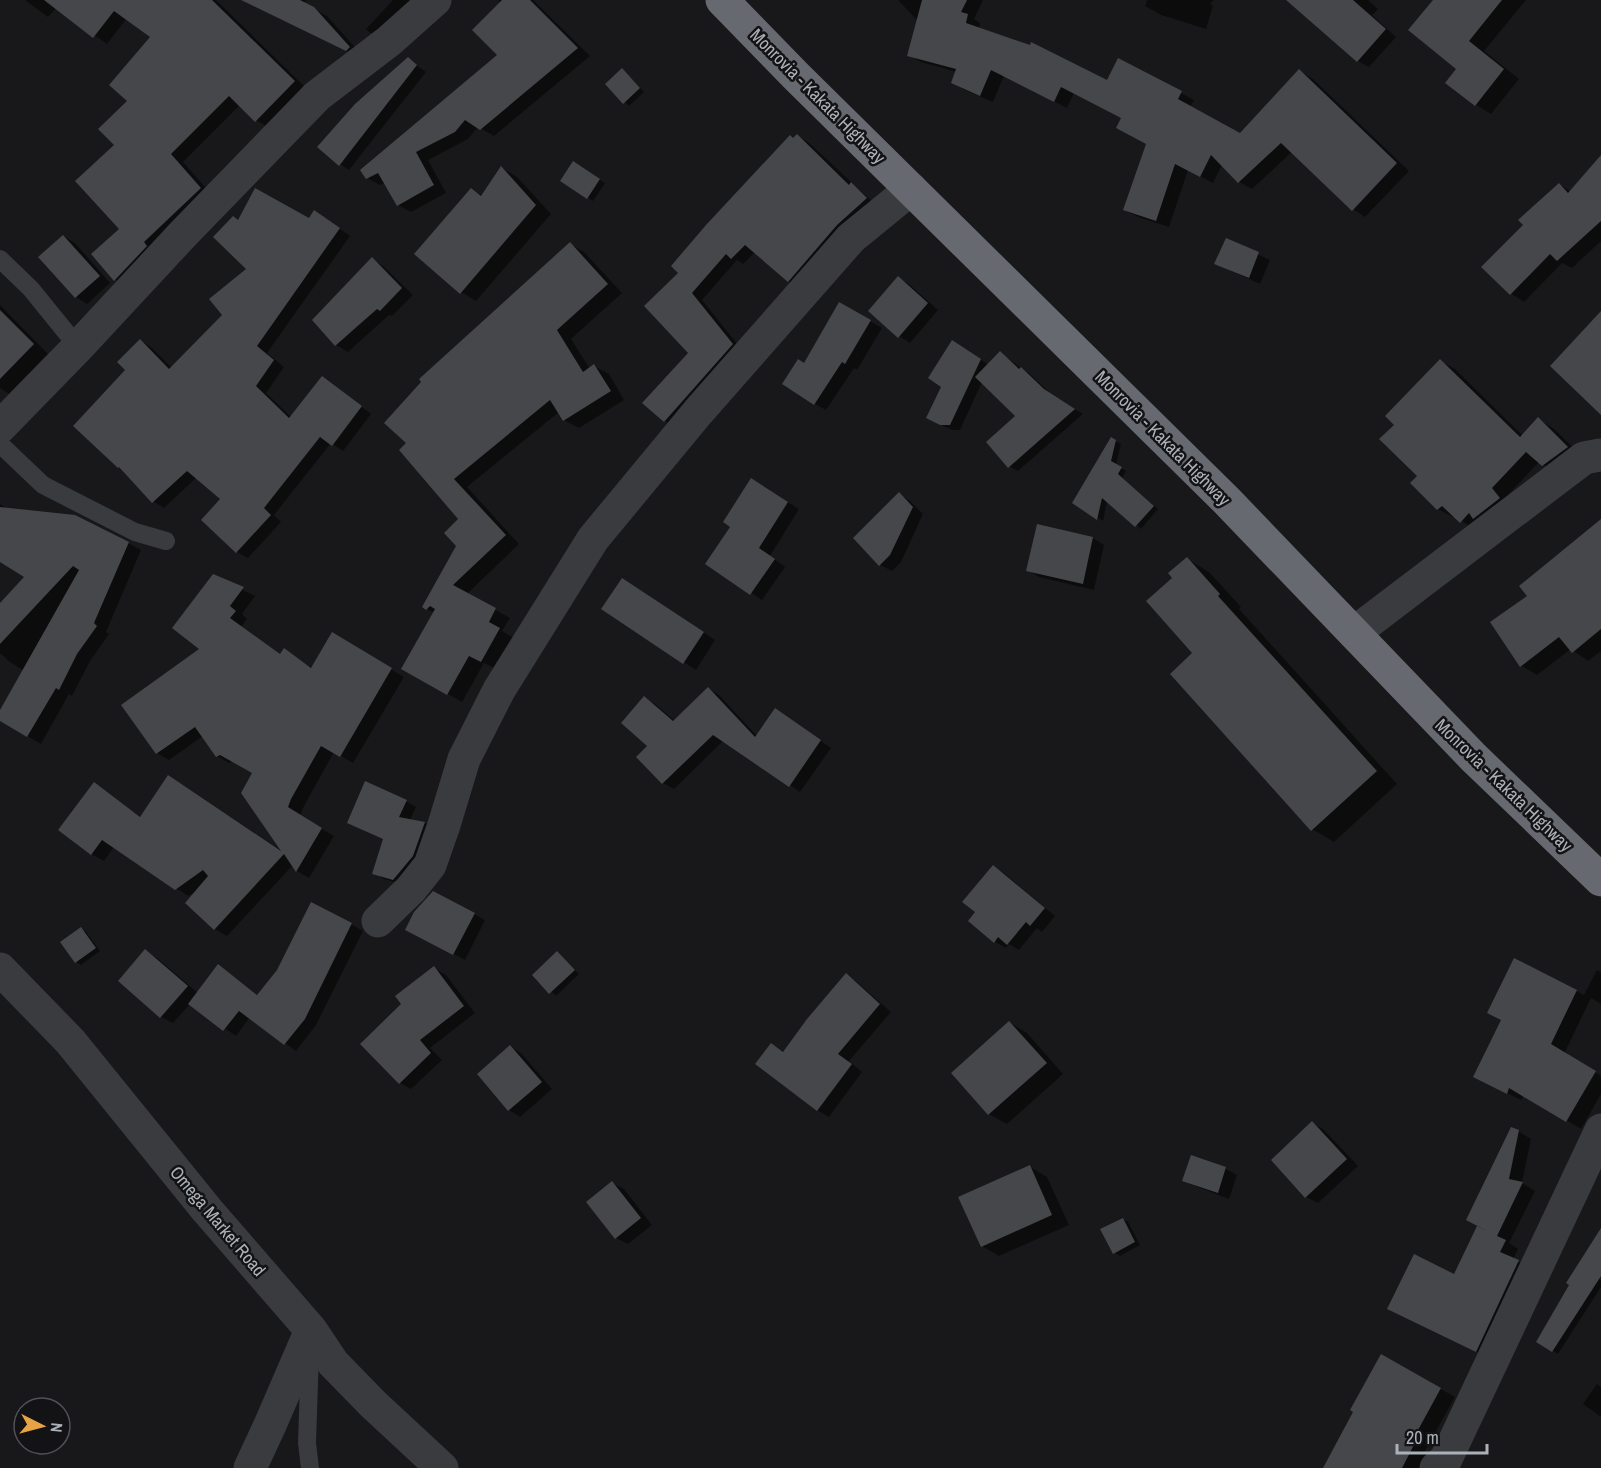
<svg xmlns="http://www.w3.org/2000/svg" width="1601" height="1468" font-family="'Archivo Narrow',sans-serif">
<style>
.shadow{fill:#0007}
.building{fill:#45474a}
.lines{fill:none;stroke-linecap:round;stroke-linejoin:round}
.lane{stroke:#3a3b3f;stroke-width:18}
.street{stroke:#3a3b3f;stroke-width:33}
.highway{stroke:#666970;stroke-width:33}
.labels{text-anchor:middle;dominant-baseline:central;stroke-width:5;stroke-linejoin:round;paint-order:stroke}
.street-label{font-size:18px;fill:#abb1b9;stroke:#131315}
</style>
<rect width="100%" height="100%" fill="#18181a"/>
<path class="shadow" d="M25,0H138L140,1L107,44L56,8L48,17Z
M147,0H216L307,89L269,128L256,120L240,105L183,162L213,196L128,287L115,279L121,229L129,101L168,18Z
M242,0H307L303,3L327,16L362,55L359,57Z
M393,0H416L374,35L369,32L366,29Z
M498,0H533L590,56L494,136L478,127L468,139L428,160L446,193L411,212L398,205L385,183L380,185L367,178L500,56L501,3Z
M898,0H983L974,19L980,23L979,29L1107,82L1119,60L1194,100L1190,107L1241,135L1300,71L1313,79L1409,171L1365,217L1353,209L1292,152L1252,189L1239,182L1222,165L1213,183L1188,170L1169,227L1138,217L1125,210L1147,144L1122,118L1074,93L1067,108L1004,76L993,102L965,90L952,82L957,72L921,62L909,55L918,21Z
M1147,0H1214L1210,4L1213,6L1206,29L1161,15L1145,6Z
M1289,0H1368L1378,9L1372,15L1396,37L1369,67L1358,61Z
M1435,0H1526L1484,51L1519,79L1491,114L1476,105L1458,69Z
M408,59L426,72L349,170L340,164Z
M623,70L644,92L629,106L607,84Z
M797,136L808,142L876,205L799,287L788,281L755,252L743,264L737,260L702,300L743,351L676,427L665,421L644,403L690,353L681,273Z
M1601,157V241L1572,268L1562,263L1524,302L1510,293L1525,225L1559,184L1571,192Z
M574,163L605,183L593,201L562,181Z
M502,168L517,177L551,214L476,301L461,292L471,189L483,196Z
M325,218L350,236L267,353L284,367L266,393L291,417L322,377L371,414L343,451L331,443L274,515L281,522L248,558L237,552L222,499L197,477L164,508L153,501L125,471L119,467L127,370L141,341L151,347L172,368L224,315L248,269L239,221Z
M63,236L75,243L110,283L87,304L76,297L40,257Z
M1226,240L1270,260L1260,284L1216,264Z
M570,244L584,252L622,293L571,339L590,369L594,366L609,374L624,400L579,428L564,420L559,412L467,487L519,544L467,594L510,618L502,631L514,638L496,669L484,663L462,702L403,669L434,613L427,609L458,546L460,519L401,450Z
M372,259L383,266L413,295L392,316L389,315L348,352L336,345Z
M898,278L910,285L938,310L910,343L899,336Z
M840,304L882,328L857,370L854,368L826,410L815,404L804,364Z
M0,305L48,354L9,394L0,388Z
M962,348L989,365L1000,353L1030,374L1053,396L1083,414L1018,471L1009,466L1018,416L982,382L960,430H952L937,423Z
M1440,361L1455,369L1523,436L1538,419L1553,428L1582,456L1558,474L1539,462L1475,530L1455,516L1453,517L1438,509L1419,476L1396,425Z
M1115,441L1121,444L1116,465L1126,471L1122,478L1158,509L1141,529L1107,501L1103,521L1075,503Z
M762,486L799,509L770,556L785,567L762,600L707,563Z
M899,494L910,501L923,514L901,562L892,571L880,565Z
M0,504L9,510L128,543L141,550L106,632L109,634L90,661L72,696L69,694L41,744L0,720V713L24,671L10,662L0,653V605L27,576L0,548Z
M1038,526L1093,538L1104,545L1094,590L1039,577L1028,570Z
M1187,559L1209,572L1241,607L1239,609L1397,784L1334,842L1312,829L1194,653L1174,578Z
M1601,569V651L1588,661L1571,649L1537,675L1522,666L1529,597Z
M214,576L255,596L242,614L247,619L241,627L281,655L284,650L312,668L332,634L404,677L353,763L334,752L304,806L300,816L334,836L309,878L297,871L293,865L227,936L215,929L195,892L188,896L114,847L104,861L91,854L94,784L142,818L181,784L285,853L254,772L233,761L229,763L217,756L203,736L169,760L157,753L201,649Z
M634,586L715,640L696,670L603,609Z
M709,689L719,695L757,736L786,716L831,748L800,792L724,740L674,789L663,783L650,746L644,698L655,704L675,721Z
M406,801L416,807L410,820L425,823L435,829L404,885L384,879L374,873Z
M994,867L1005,874L1055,916L1042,932L1037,928L1019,950L1009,944L1006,948L995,942L977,912Z
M474,914L485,920L465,960L419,936Z
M351,924L363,931L316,1025L296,1051L250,1017L236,1036L190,1004L173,1023L161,1017L120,981L145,951L157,958L198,993L229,973L259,996Z
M81,929L86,932L100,951L81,965L76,962Z
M558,953L579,974L556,996L534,975Z
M1515,960L1584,995L1597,970L1601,972V1004L1591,998L1564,1054L1601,1076V1094L1581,1129L1524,1095L1521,1100L1489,1084Z
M434,968L446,975L475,1013L430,1048L442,1060L411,1089L400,1083L403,1004Z
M846,975L857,982L891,1012L849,1061L862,1072L829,1117L817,1110L771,1044L784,1052Z
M1010,1023L1027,1033L1063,1074L1007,1124L989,1114L953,1073Z
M511,1047L522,1054L552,1089L520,1117L509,1110Z
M1313,1123L1324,1130L1358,1166L1318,1203L1306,1197L1273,1160Z
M1518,1131L1531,1139L1522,1183L1535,1191L1509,1243L1518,1249L1513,1259L1531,1269L1489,1358L1388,1309L1455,1276L1479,1226Z
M1192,1157L1226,1169L1237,1175L1229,1199L1195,1186L1184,1180Z
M1030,1167L1047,1177L1069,1225L999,1256L982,1246Z
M612,1183L624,1189L652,1225L628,1244L616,1238Z
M1123,1219L1128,1222L1140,1245L1120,1256L1115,1253Z
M1580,1267L1601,1280V1287L1558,1354L1538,1342Z
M1382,1356L1455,1397L1425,1451L1429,1453L1421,1468H1325Z
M1597,1384L1601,1387V1417L1583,1404Z"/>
<path class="building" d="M44,0H212L295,81L255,122L229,96L171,154L201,188L144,242L147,246L114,281L91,254L119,229L75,181L114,145L98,129L127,101L109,85L150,37L114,11L93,38Z
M241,0H300L314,7L350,47L346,51Z
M502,0H530L578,48L480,130L465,120L455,132L416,152L434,185L397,206L378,173L366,179L360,170L497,55L472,30Z
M922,0H967L961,12L968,14L966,23L1030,45L1031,42L1107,80L1118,58L1182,91L1178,99L1240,133L1299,69L1397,163L1352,211L1281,143L1238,183L1211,155L1200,177L1175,164L1156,221L1123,210L1146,144L1116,128L1121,118L1061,87L1054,102L991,70L980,96L951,83L956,69L907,56Z
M1286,0H1353L1386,29L1357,62Z
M1433,0H1502L1469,41L1504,69L1475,106L1445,83L1456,69L1408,30Z
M408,57L417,65L339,166L317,147L355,104Z
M622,68L640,88L623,104L605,84Z
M797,134L849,185L851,182L867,198L837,225L788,282L745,245L731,259L726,254L692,293L733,344L664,422L642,403L688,353L644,306L678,273L671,266L706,225L790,135L793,138Z
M1601,155V221L1557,261L1550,254L1510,295L1481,267L1523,225L1518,220L1559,183L1568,193Z
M573,161L600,179L587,199L560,181Z
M501,166L536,205L460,294L414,254L471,188L481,196Z
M255,188L309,218L314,210L340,228L257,346L274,360L256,386L289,418L322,376L362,406L332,446L320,437L264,508L271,515L236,553L201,520L220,499L187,471L152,503L119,467L118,468L73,426L125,370L117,362L140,339L169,369L222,315L209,299L246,269L213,237L233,216L238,220Z
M63,235L100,276L75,298L38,257Z
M1226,238L1259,252L1249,278L1214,264Z
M570,242L608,284L557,330L583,372L594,364L611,391L563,421L550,400L454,479L506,535L453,585L496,608L489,622L500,628L481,662L469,656L447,695L401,669L435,609L430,606L426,610L422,607L456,546L444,533L458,519L399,450L406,443L384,423L421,382L419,379Z
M372,257L402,288L380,311L377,309L335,346L312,320Z
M898,276L928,303L898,338L868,311Z
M839,302L871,320L845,364L842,362L814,405L782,384L798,359L804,363Z
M0,310L34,344L0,379Z
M1601,311V415L1550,366Z
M952,340L981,359L950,425H940L926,418L941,387L928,378Z
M1000,351L1019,369L1021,367L1044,389L1075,409L1008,468L986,442L1015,416L975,377Z
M1440,359L1520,437L1538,417L1568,447L1542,466L1526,452L1492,488L1500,498L1473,519L1469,513L1460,523L1442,506L1437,510L1410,483L1417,476L1379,439L1394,425L1385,416Z
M1111,437L1116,440L1111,461L1122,467L1118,474L1154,506L1135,527L1102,498L1097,520L1072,503Z
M751,478L788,502L759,548L775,559L750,595L705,564L730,527L723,522Z
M899,492L913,507L890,555L879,566L853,538Z
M0,507L75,515L129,542L94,623L97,626L77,654L59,690L56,688L27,737L0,721V710L79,570L73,566L0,644V603L24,577L0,562Z
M1601,519V629L1572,653L1559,637L1520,667L1490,622L1527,596L1519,586Z
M1037,524L1093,537L1083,584L1026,571Z
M1187,557L1220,594L1218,596L1377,771L1311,831L1170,674L1192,653L1146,601L1172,578L1168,573Z
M213,574L244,587L230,606L236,611L230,618L280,654L284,648L311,668L332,632L392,668L340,757L321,746L291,799L288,807L322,828L296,872L284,854L214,930L185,903L208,876L203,870L175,890L102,840L91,855L58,830L94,782L140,817L168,775L281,851L241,793L252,773L220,755L216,757L195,727L156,754L121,705L199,649L172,628Z
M622,578L704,632L683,664L601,609Z
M708,687L755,737L775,708L821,740L789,787L713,735L662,784L636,757L647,746L621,723L644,696L673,721Z
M365,781L407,800L399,817L425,822L413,856L393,880L372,874L383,839L347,823Z
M993,865L1045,908L1030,926L1026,922L1007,945L998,937L994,943L968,921L975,912L962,902Z
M433,891L475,913L453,955L405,930L414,912Z
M311,902L352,923L305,1019L284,1045L239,1011L223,1031L188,1004L218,964L257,995L277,970Z
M81,927L96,948L75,963L60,942Z
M145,949L188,986L160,1018L118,981Z
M557,951L575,970L549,994L532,975Z
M1514,958L1577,990L1551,1044L1596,1071L1566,1122L1509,1088L1507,1094L1473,1077L1501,1020L1487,1013Z
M434,966L464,1006L420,1040L431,1053L399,1084L360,1044L401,1004L395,996Z
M846,973L880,1004L838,1054L852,1064L817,1111L755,1064L771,1043L783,1052L807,1019Z
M1009,1021L1047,1063L988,1115L951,1073Z
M510,1045L542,1082L508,1111L477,1074Z
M1312,1121L1347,1159L1305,1198L1271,1160Z
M1511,1127L1519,1130L1509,1179L1523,1182L1497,1236L1506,1240L1500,1252L1519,1260L1476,1352L1387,1309L1414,1254L1454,1274L1477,1226L1487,1231L1466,1220Z
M1191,1155L1226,1167L1218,1193L1182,1181Z
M1030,1165L1052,1215L981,1247L958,1197Z
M612,1181L641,1218L615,1239L586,1202Z
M1123,1218L1135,1242L1113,1254L1100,1229Z
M1601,1228V1276L1552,1352L1536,1342L1569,1285L1566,1283Z
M1381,1354L1441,1388L1412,1441L1415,1443L1402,1468H1323L1353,1412L1350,1410Z"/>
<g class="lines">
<path class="lane" d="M0,259L31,289L78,347
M0,444L43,485L135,532L166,541
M310,1353L307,1443L310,1468"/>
<path class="street" d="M0,427L78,347L183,234L317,96L389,41L435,0
M1354,633L1584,458L1600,455
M378,921L411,889L430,865L444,825L464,759L499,690L593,539L698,412L851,238L911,189
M0,969L70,1041L207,1210L311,1330L333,1363L373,1404L442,1468
M250,1468L270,1425L311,1330
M1436,1468L1446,1459L1601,1130"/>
<path class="highway" d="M722,0L797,77L1227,501L1473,757L1601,880"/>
</g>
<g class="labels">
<g class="street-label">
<text transform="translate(818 96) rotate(45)">Monrovia - Kakata Highway</text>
<text transform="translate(1163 438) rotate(45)">Monrovia - Kakata Highway</text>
<text transform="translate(1504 785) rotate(44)">Monrovia - Kakata Highway</text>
<text transform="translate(218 1221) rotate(50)">Omega Market Road</text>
</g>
</g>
<g transform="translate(42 1426) rotate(96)"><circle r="28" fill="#131315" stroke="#505257" stroke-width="1.5"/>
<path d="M0-4.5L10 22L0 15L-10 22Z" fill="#e6a244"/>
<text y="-9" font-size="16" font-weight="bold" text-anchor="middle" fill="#abb1b9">N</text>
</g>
<path d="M1397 1444v9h90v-9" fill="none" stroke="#abb1b9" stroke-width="3"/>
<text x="1406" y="1444" font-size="18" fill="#abb1b9" stroke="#131315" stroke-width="4.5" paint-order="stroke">20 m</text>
</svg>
